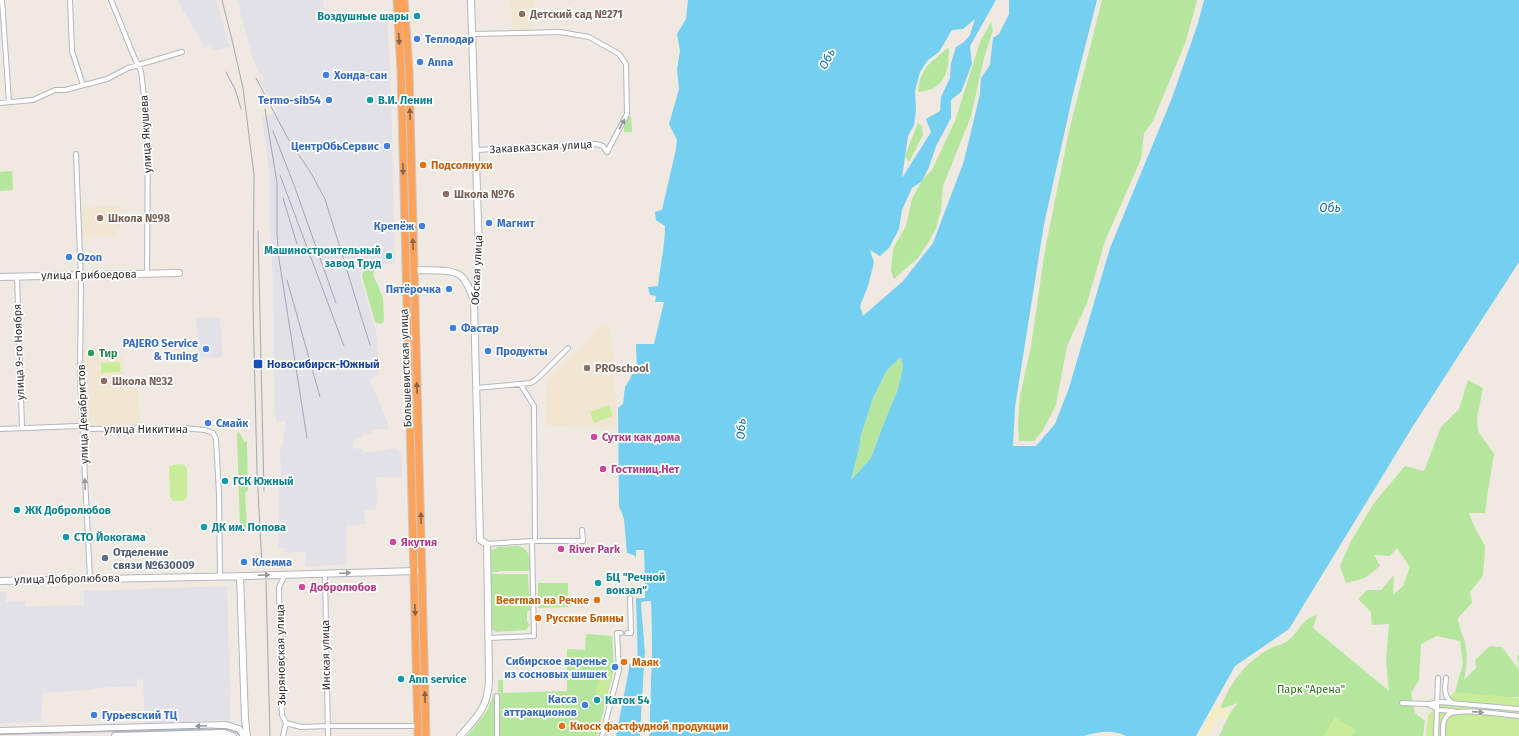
<svg xmlns="http://www.w3.org/2000/svg" width="1519" height="736" font-family="'Fira Sans',sans-serif">
<style>
.industrial{fill:#e3e1e8}
.education{fill:#f0e6d1}
.green{fill:#b6e59e}
.sand{fill:#f3ecc5}
.pitch{fill:#c9ec9a}
.plaza{fill:#dfdcd8}
.water{fill:#75cff0;fill-rule:evenodd}
.pier{fill:#efe9e1}
.lines{fill:none;stroke-linecap:round;stroke-linejoin:round}
.street-casing{stroke:#b4b7c1;stroke-width:6}
.secondary-casing{stroke:#b4b7c1;stroke-width:8}
.highway-casing{stroke:#c9c9c9;stroke-width:9}
.street{stroke:#fff;stroke-width:4}
.secondary{stroke:#fff;stroke-width:6}
.highway{stroke:#ffa35c;stroke-width:7}
.tram{stroke:#a3a6b8;stroke-width:1}
.rail{stroke:#a3a6b8;stroke-width:1}
.secondary-bridge-casing{stroke:#b4b7c1;stroke-width:8;stroke-linecap:butt}
.secondary-bridge{stroke:#fff;stroke-width:6}
.oneway{fill:#8c6343}
.oneway2{fill:#969696}
.education-dot{fill:#8d6e63;stroke:#fff;stroke-width:1.5}
.culture-dot{fill:#0f9aa8;stroke:#fff;stroke-width:1.5}
.shop-dot{fill:#3f7fe0;stroke:#fff;stroke-width:1.5}
.food-dot{fill:#e8710a;stroke:#fff;stroke-width:1.5}
.leisure-dot{fill:#2e9e5b;stroke:#fff;stroke-width:1.5}
.transit-dot{fill:#1a4fb4;stroke:#fff;stroke-width:1.5}
.hotel-dot{fill:#d1479c;stroke:#fff;stroke-width:1.5}
.service-dot{fill:#5c6f8a;stroke:#fff;stroke-width:1.5}
.labels{text-anchor:middle;dominant-baseline:central;stroke-width:3.5;stroke-linejoin:round;paint-order:stroke}
.education-label{font-size:11px;font-weight:bold;fill:#785e54;stroke:#fff;text-anchor:start}
.culture-label{font-size:11px;font-weight:bold;fill:#0d838f;stroke:#fff;text-anchor:start}
.shop-label{font-size:11px;font-weight:bold;fill:#366cbe;stroke:#fff;text-anchor:start}
.street-label{font-size:11px;fill:#2e2e2e;stroke:#fff}
.food-label{font-size:11px;font-weight:bold;fill:#c56008;stroke:#fff;text-anchor:start}
.leisure-label{font-size:11px;font-weight:bold;fill:#27864d;stroke:#fff;text-anchor:start}
.transit-label{font-size:11px;font-weight:bold;fill:#164399;stroke:#fff;text-anchor:start}
.hotel-label{font-size:11px;font-weight:bold;fill:#b23c85;stroke:#fff;text-anchor:start}
.service-label{font-size:11px;font-weight:bold;fill:#4e5e75;stroke:#fff;text-anchor:start}
.park-label{font-size:11px;fill:#2c6e1b;stroke:#fff}
.water-label{font-size:12px;font-style:italic;fill:#0d6fa3;stroke:#fff}
</style>
<rect width="100%" height="100%" fill="#efe9e1"/>
<path class="industrial" d="M177,0H216L230,47L214,51L210,44L205,47Z
M237,0H323L325,20L333,19L334,25L387,19L391,90L395,264H384L380,267L376,266L374,264L368,265L360,274L377,336L379,374L369,379L388,423V429H372V434H363V437L356,438V441H353V448L362,449L363,452H375L395,448L402,455V478L375,477L377,496L376,510H364L365,524L346,526L347,564L306,567L305,552H284V548H278L279,483L281,480L280,449L282,446L286,421L277,422L275,414L272,252L269,224V170L262,117L278,112L260,82L265,79L257,69L251,53Z
M220,317L223,355L217,358L199,357L196,318Z
M227,586L231,720L145,723L143,679L137,680V686L96,688L91,690L43,693L41,722L0,723V592H6V602L25,601V606H40L84,605L83,591Z"/>
<path class="education" d="M511,0H534L532,29L512,30Z
M119,206L121,229H115V236L81,238L80,207Z
M603,323H606L609,326L614,358L616,424L614,425L613,427L545,426L547,381Z
M113,348L123,358L124,388H138L140,425L89,427L86,422L82,349Z"/>
<path class="green" d="M1102,0H1197L1186,41L1153,121L1144,133L1141,159L1105,241L1087,303L1067,346L1056,405L1043,430L1034,441H1019L1018,423L1020,396L1031,346L1045,250L1069,131Z
M991,22L993,30L984,58L971,116L943,186L941,210L936,228L928,243L918,258L894,279L891,271L893,249L906,226L912,199L922,180L932,170L955,121L980,42Z
M949,48C949,72 945,90 918,92L920,79L927,66L946,49Z
M631,116L632,132H624V124L628,117Z
M918,123L922,126L923,135L909,162L905,156Z
M12,171L13,190L0,191V172Z
M372,266L375,269L373,274L383,298L384,321L381,324L375,322L362,276L363,271Z
M901,357L903,367L898,389L882,428L871,458L851,480L860,444V438L873,398L887,370Z
M1468,380L1483,388L1477,418L1478,431L1494,454C1491,474 1487,493 1485,513H1469L1474,526L1485,546L1483,576L1470,592L1472,603L1458,618C1459,629 1461,630 1464,639C1468,652 1467,666 1464,680L1476,668L1475,660L1490,646L1502,647L1519,670L1517,656L1519,655V697H1471L1454,695L1463,664L1460,641L1437,636L1421,644L1419,680L1411,693L1415,713L1425,721L1423,736H1219L1230,713L1238,703L1220,709C1230,683 1246,661 1271,648C1277,645 1285,644 1290,639C1300,630 1303,618 1317,615L1313,628L1389,691L1386,660L1389,624L1372,625L1371,612L1358,599L1367,590H1381L1394,575L1393,595L1403,586L1410,567L1397,548L1390,556L1374,555L1380,566L1365,578L1346,583L1340,566L1351,541L1374,503L1405,466L1424,471L1441,427L1459,409Z
M239,432L244,441L247,442L248,490L245,493L247,528L245,529L240,526L237,436V433Z
M518,546C531,549 530,561 530,571H499V572H490L491,550L497,548V547Z
M490,574H528L530,610L527,612V621L530,625L526,630L496,632L492,629Z
M538,583H568V607L538,608Z
M586,634L612,636L614,669L597,736H467L487,711L494,694L502,693L498,692V680H503V693L567,691V649L585,650Z"/>
<path class="sand" d="M1216,704L1230,712L1226,720L1219,716L1208,736H1198Z"/>
<path class="pitch" d="M120,362V372L101,373V363Z
M609,405L613,416L594,423L590,412Z
M183,464L187,468V497L183,501H173L170,497L169,467L172,465Z
M601,670L612,673L606,697L595,694Z
M1455,692L1519,698V736H1426L1428,715Z
M1335,717L1356,730L1352,736H1323Z"/>
<path class="plaza" d="M617,670H621L608,720L612,721L608,736H597L601,724H603L604,720Z"/>
<path class="water" d="M688,0H996L970,46L972,64L961,92L951,100V118L936,146L929,167L922,181L912,188L902,210L899,229L889,248L880,256L870,250L874,262L868,286L860,306L863,316L903,281L933,243L964,161L980,94L981,78L990,65L993,38L999,34L1009,14V0H1097L1073,94L1044,224L1015,407L1013,446H1036L1055,424L1069,388L1110,248L1172,98L1198,23L1204,0H1519V262L1413,426L1289,629L1235,666L1196,736H1126C1112,729 1098,732 1084,736H649L652,650L651,601L641,602L645,651L640,736H616L629,669V664L638,663L636,598H645L644,550H636V558L634,555L627,553L624,519L619,506L618,408L623,404L625,387L630,379L632,374H637L636,344H654L664,302H655L656,296L650,295L648,287L658,286C660,266 665,247 665,226L656,220L655,212L662,210L676,149L677,140L669,124L679,89L677,69L680,51L677,34L686,19ZM975,19L970,35L964,42L956,47L951,63L950,78L941,97L940,111L926,119L931,132L902,178L908,136L914,125L916,110L915,91L920,72L928,60L939,52L952,30L963,29ZM901,357L903,367L898,389L882,428L871,458L851,480L860,444V438L873,398L887,370Z"/>
<path class="pier" d="M636,550H644L645,598H636V596H643L642,552H638V559L635,560L634,558H636Z
M651,601L652,650L649,736H647L650,650L649,603L644,604L647,651L642,736H640L645,651L641,602Z"/>
<g class="lines">
<defs>
<path id="street" d="M2,0L9,102
M70,0L72,51L83,85
M111,0L135,59L141,71L148,130L147,274
M472,34L560,32L589,37L619,54L626,64L627,114L607,152L603,146L596,144L476,150
M0,103L33,100L55,90H65L107,79L128,68L182,52
M76,154L81,281L80,376L90,579
M17,276L22,427
M521,385L534,406L535,541
M476,388L531,383L538,378L568,348
M0,429L78,426L83,429L183,428L205,430L213,433L216,439L219,494L220,576
M487,544L532,541H583L582,530
M325,574L328,736
M627,633H631L630,598
M489,638L534,636L532,541
M1446,678C1445,688 1443,697 1453,703
M497,696V736
M1402,703L1428,704L1440,702L1519,709
M1428,704L1440,710L1454,711
M286,723L301,727L328,726H418
M283,736L286,723L282,715L281,695L279,587L285,575
M602,736L619,670L617,633H621
M1436,736L1438,678
M1443,736C1443,729 1442,720 1448,715C1456,707 1506,715 1519,716"/>
<path id="secondary" d="M414,270C427,271 451,268 461,276C468,282 471,293 474,301
M0,277L179,273
M278,575L417,571
M240,576L245,719L247,736
M0,581L250,576
M0,731L226,725L239,729L244,736
M115,736L224,733L233,736
M460,736C478,716 489,706 489,678L487,544L480,540L474,301L479,255L471,0"/>
<path id="highway" d="M397,0L401,71L418,736
M404,0L409,70L426,736"/>
</defs>
<use href="#street" class="street-casing"/>
<use href="#secondary" class="secondary-casing"/>
<use href="#highway" class="highway-casing"/>
<use href="#street" class="street"/>
<use href="#secondary" class="secondary"/>
<use href="#highway" class="highway"/>
<path class="tram" d="M0,734L211,728C220,729 234,727 240,736"/>
<path class="rail" d="M222,0L233,44L243,88L254,175L253,306L257,471L262,567
M226,72L235,89L241,109
M256,78L287,137L311,173L325,199L370,345
M265,109L277,183V234L279,259L307,438
M273,131L294,185L336,303
M280,175L344,346
M283,198L297,244
M258,231L264,491
M287,280L320,397
M266,581L270,736"/>
<defs>
<path id="secondary-bridge" d="M250,576L278,575"/>
</defs>
<use href="#secondary-bridge" class="secondary-bridge-casing"/>
<use href="#secondary-bridge" class="secondary-bridge"/>
</g>
<defs><path id="oneway-solid" d="M-6-.8H1V-3.2L6.5 0L1 3.2V.8H-6Z"/></defs>
<g class="oneway">
<use href="#oneway-solid" transform="translate(399 39) rotate(87)"/>
<use href="#oneway-solid" transform="translate(410 114) rotate(-91)"/>
<use href="#oneway-solid" transform="translate(403 169) rotate(89)"/>
<use href="#oneway-solid" transform="translate(413 244) rotate(-92)"/>
<use href="#oneway-solid" transform="translate(417 388) rotate(-92)"/>
<use href="#oneway-solid" transform="translate(421 518) rotate(-91)"/>
<use href="#oneway-solid" transform="translate(415 610) rotate(88)"/>
<use href="#oneway-solid" transform="translate(425 697) rotate(-91)"/>
</g>
<g class="oneway2">
<use href="#oneway-solid" transform="translate(622 124) rotate(-61)"/>
<use href="#oneway-solid" transform="translate(85 484) rotate(-93)"/>
<use href="#oneway-solid" transform="translate(345 573) rotate(-2)"/>
<use href="#oneway-solid" transform="translate(264 575) rotate(-2)"/>
<use href="#oneway-solid" transform="translate(1478 712) rotate(4)"/>
<use href="#oneway-solid" transform="translate(201 726) rotate(178)"/>
</g>
<g class="education-dot">
<circle cx="522" cy="14" r="4"/>
<circle cx="446" cy="194" r="4"/>
<circle cx="100" cy="218" r="4"/>
<circle cx="587" cy="368" r="4"/>
<circle cx="104" cy="381" r="4"/>
</g>
<g class="culture-dot">
<circle cx="417" cy="16" r="4"/>
<circle cx="370" cy="100" r="4"/>
<circle cx="389" cy="256" r="4"/>
<circle cx="225" cy="481" r="4"/>
<circle cx="17" cy="510" r="4"/>
<circle cx="204" cy="527" r="4"/>
<circle cx="66" cy="537" r="4"/>
<circle cx="598" cy="583" r="4"/>
<circle cx="401" cy="679" r="4"/>
<circle cx="597" cy="700" r="4"/>
</g>
<g class="shop-dot">
<circle cx="417" cy="39" r="4"/>
<circle cx="420" cy="62" r="4"/>
<circle cx="326" cy="75" r="4"/>
<circle cx="329" cy="100" r="4"/>
<circle cx="387" cy="146" r="4"/>
<circle cx="489" cy="223" r="4"/>
<circle cx="422" cy="226" r="4"/>
<circle cx="69" cy="257" r="4"/>
<circle cx="449" cy="289" r="4"/>
<circle cx="453" cy="328" r="4"/>
<circle cx="206" cy="349" r="4"/>
<circle cx="488" cy="351" r="4"/>
<circle cx="208" cy="423" r="4"/>
<circle cx="244" cy="562" r="4"/>
<circle cx="615" cy="667" r="4"/>
<circle cx="585" cy="705" r="4"/>
<circle cx="94" cy="715" r="4"/>
</g>
<g class="food-dot">
<circle cx="423" cy="165" r="4"/>
<circle cx="597" cy="600" r="4"/>
<circle cx="538" cy="618" r="4"/>
<circle cx="624" cy="662" r="4"/>
<circle cx="562" cy="726" r="4"/>
</g>
<circle class="leisure-dot" cx="91" cy="353" r="4"/>
<rect class="transit-dot" x="253" y="359" width="10" height="10" rx="2"/>
<g class="hotel-dot">
<circle cx="594" cy="437" r="4"/>
<circle cx="603" cy="469" r="4"/>
<circle cx="393" cy="542" r="4"/>
<circle cx="561" cy="549" r="4"/>
<circle cx="302" cy="587" r="4"/>
</g>
<circle class="service-dot" cx="105" cy="558" r="4"/>
<g class="labels">
<g class="education-label">
<text x="530" y="14">Детский сад №271</text>
<text x="454" y="194">Школа №76</text>
<text x="108" y="218">Школа №98</text>
<text x="595" y="368">PROschool</text>
<text x="112" y="381">Школа №32</text>
</g>
<g class="culture-label">
<text x="409" y="16" text-anchor="end">Воздушные шары</text>
<text x="378" y="100">В.И. Ленин</text>
<text x="381" y="250" text-anchor="end">Машиностроительный<tspan x="381" dy="13">завод Труд</tspan></text>
<text x="233" y="481">ГСК Южный</text>
<text x="25" y="510">ЖК Добролюбов</text>
<text x="212" y="527">ДК им. Попова</text>
<text x="74" y="537">СТО Йокогама</text>
<text x="606" y="577">БЦ "Речной<tspan x="606" dy="13">вокзал"</tspan></text>
<text x="409" y="679">Ann service</text>
<text x="605" y="700">Каток 54</text>
</g>
<g class="shop-label">
<text x="425" y="39">Теплодар</text>
<text x="428" y="62">Anna</text>
<text x="334" y="75">Хонда-сан</text>
<text x="321" y="100" text-anchor="end">Termo-sib54</text>
<text x="379" y="146" text-anchor="end">ЦентрОбьСервис</text>
<text x="497" y="223">Магнит</text>
<text x="414" y="226" text-anchor="end">Крепёж</text>
<text x="77" y="257">Ozon</text>
<text x="441" y="289" text-anchor="end">Пятёрочка</text>
<text x="461" y="328">Фастар</text>
<text x="198" y="343" text-anchor="end">PAJERO Service<tspan x="198" dy="13">&amp; Tuning</tspan></text>
<text x="496" y="351">Продукты</text>
<text x="216" y="423">Смайк</text>
<text x="252" y="562">Клемма</text>
<text x="607" y="661" text-anchor="end">Сибирское варенье<tspan x="607" dy="13">из сосновых шишек</tspan></text>
<text x="577" y="699" text-anchor="end">Касса<tspan x="577" dy="13">аттракционов</tspan></text>
<text x="102" y="715">Гурьевский ТЦ</text>
</g>
<g class="street-label">
<text transform="translate(146 134) rotate(-93)">улица Якушева</text>
<text transform="translate(541 147) rotate(-3)">Закавказская улица</text>
<text transform="translate(477 270) rotate(-87)">Обская улица</text>
<text transform="translate(89 275) rotate(-1)">улица Грибоедова</text>
<text transform="translate(19 352) rotate(-92)">улица 9-го Ноября</text>
<text transform="translate(406 368) rotate(-92)">Большевистская улица</text>
<text transform="translate(83 414) rotate(-92)">улица Декабристов</text>
<text x="146" y="429">улица Никитина</text>
<text transform="translate(67 579) rotate(-1)">улица Добролюбова</text>
<text transform="translate(281 655) rotate(-91)">Зыряновская улица</text>
<text transform="translate(326 655) rotate(-91)">Инская улица</text>
</g>
<g class="food-label">
<text x="431" y="165">Подсолнухи</text>
<text x="589" y="600" text-anchor="end">Beerman на Речке</text>
<text x="546" y="618">Русские Блины</text>
<text x="632" y="662">Маяк</text>
<text x="570" y="726">Киоск фастфудной продукции</text>
</g>
<g class="leisure-label">
<text x="99" y="353">Тир</text>
</g>
<g class="transit-label">
<text x="267" y="364">Новосибирск-Южный</text>
</g>
<g class="hotel-label">
<text x="602" y="437">Сутки как дома</text>
<text x="611" y="469">Гостиниц.Нет</text>
<text x="401" y="542">Якутия</text>
<text x="569" y="549">River Park</text>
<text x="310" y="587">Добролюбов</text>
</g>
<g class="service-label">
<text x="113" y="552">Отделение<tspan x="113" dy="13">связи №630009</tspan></text>
</g>
<g class="park-label">
<text x="1311" y="689">Парк "Арена"</text>
</g>
<g class="water-label">
<text transform="translate(827 59) rotate(-63)">Обь</text>
<text x="1330" y="208">Обь</text>
<text transform="translate(741 429) rotate(-87)">Обь</text>
</g>
</g>
</svg>
